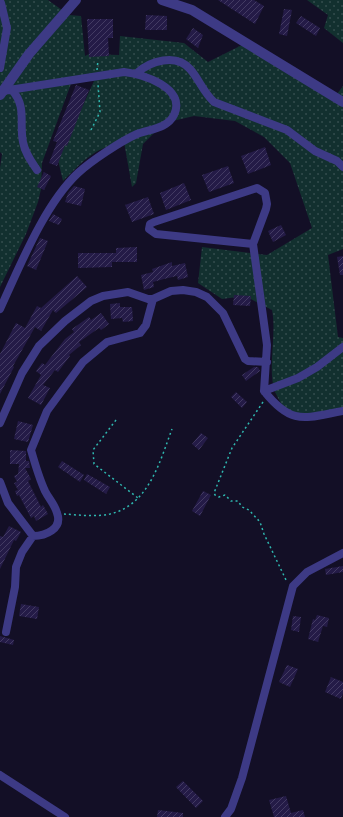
<svg xmlns="http://www.w3.org/2000/svg" width="343" height="817" font-family="'Exo 2',sans-serif">
<style>
.grass{fill:url(#grass-dots)}
.building{fill:url(#building-hatch)}
.lines{fill:none;stroke-linecap:round;stroke-linejoin:round}
.path{stroke:#2fb8b0;stroke-width:1.5;stroke-dasharray:2 3;stroke-linecap:butt}
.minor{stroke:#3d3a85;stroke-width:8}
.tertiary{stroke:#3d3a85;stroke-width:10}
</style>
<defs>
<pattern id="grass-dots" width="8" height="8" patternUnits="userSpaceOnUse"><rect width="8" height="8" fill="#12302f"/><path d="M2 2h.1M6 6h.1" fill="none" stroke="#344d4e" stroke-width="1.8" stroke-linecap="round"/></pattern>
<pattern id="building-hatch" width="6" height="6" patternUnits="userSpaceOnUse"><rect width="6" height="6" fill="#241b47"/><path d="M-1 1l2-2M0 6l6-6M5 7l2-2" fill="none" stroke="#433b63"/></pattern>
</defs>
<rect width="100%" height="100%" fill="#130f26"/>
<path class="grass" d="M0,0H48L69,15L81,16L85,56L89,54L119,55L120,36L184,43L208,62L244,44L337,94L343,86V249L328,255L338,337L343,338V411L318,416L285,411C282,405 278,398 275,392C267,369 277,335 272,310L245,296L222,299L198,283L202,247L267,255L312,228L290,163L264,137L235,121L194,116L164,123L143,144L136,183L132,187L124,142C92,149 86,159 63,181L58,160L94,81H72L42,163L41,189L38,202L26,234L0,287V168L2,154L0,152Z
M307,0H343V43L324,28L328,15Z"/>
<path class="building" d="M218,0H254L264,6L255,24Z
M284,9L292,10L287,36L279,34Z
M146,15L167,16V30H145Z
M301,16L320,28L316,36L296,23Z
M87,19H113V38H108L109,56L89,57Z
M193,28L203,35L198,48L186,39Z
M76,85L89,90L67,146L65,145L57,166L49,163L57,142L53,141Z
M265,147L271,165L248,174L241,156Z
M228,166L234,183L209,192L202,175Z
M44,172L51,176L44,190L37,187Z
M184,183L191,200L166,210L160,193Z
M74,186L85,189L81,206L65,202L68,193Z
M148,197L154,214L132,222L125,205Z
M53,214L62,219L59,225L49,221Z
M281,225L286,235L273,242L268,231Z
M40,238L48,241L36,270L27,266Z
M137,247V262H112V267L78,268V253H116V248Z
M343,256V275H340L337,257Z
M172,262V266L185,263L188,277L178,280L177,276L164,279L153,282L154,287L144,290L141,275L153,272L152,269Z
M77,276L87,287L56,313L53,310L41,331L35,327L13,366L14,367L0,394V354L16,323L25,328L37,306L41,308Z
M234,295L251,296L250,306L233,305Z
M120,303V307H132L133,321L123,322L122,318L111,319L110,304Z
M101,313L109,324L101,330L99,328L79,342L81,345L69,355L70,356L58,372L55,370L43,385L50,388L41,405L28,398L41,375L36,371L42,363L45,365L65,339L74,332L72,329L89,317L91,320Z
M254,367H258L260,371L246,381L242,375Z
M236,392L247,402L242,408L231,397Z
M18,421L33,425L28,442L14,439Z
M201,433L208,438L199,450L192,444Z
M10,450L26,451V461H29L30,468H25L31,479L28,481L41,507L43,505L48,514L36,521L34,516L31,518L19,495L17,496L15,491L18,490L14,483L17,482L14,476L18,474L19,464H10Z
M62,461L84,475L80,482L58,467Z
M87,474L110,487L106,494L84,480Z
M203,491L211,495L200,516L192,511Z
M9,526L21,532L16,541L14,540L0,569V536L3,537Z
M343,566V572L326,575L325,569Z
M21,604L39,607L37,619L19,616Z
M317,615L329,618L327,627L323,626L318,642L308,639L313,619L315,620Z
M293,616L301,617L299,632L291,630Z
M0,636L14,640L13,645L0,642Z
M287,665L298,669L290,687L279,682Z
M331,677L343,682V693L341,699L325,692Z
M183,781L203,801L196,808L176,787Z
M286,796L291,813L303,810L305,817H274L269,800Z
M158,810L183,813V817H157Z"/>
<g class="lines">
<path class="path" d="M97,70L98,60
M91,130L100,112L98,84
M263,402L232,448L214,493L215,495L219,497L225,495L231,501H238L242,507L249,510L260,522L264,534L287,582
M116,420L93,450L94,464L138,498
M64,514C78,515 96,517 110,514C149,505 160,461 172,429"/>
<path class="minor" d="M0,68L7,28L1,3
M137,73C150,61 176,53 190,69C199,79 203,92 214,102L287,130L315,151L337,161L343,167
M12,90C27,107 19,122 23,142C25,153 31,161 37,170
M257,188L265,193L267,204L266,209L253,244L156,234L149,229L150,224L154,222Z
M253,244L267,345L264,391C292,426 304,418 343,411
M0,309C20,266 44,205 78,173C91,161 121,141 137,134C149,129 167,129 174,115C187,88 143,74 124,72L3,91
M264,391L298,378L317,367L343,347
M0,423L22,373L39,346L65,321L91,301L103,296L128,292L148,299H153L171,291L183,290L196,292L207,297L223,313L245,359L248,361L267,362
M0,482L8,503L33,536L22,552L16,567L15,587L6,632
M33,536C45,536 63,529 57,513C55,505 49,499 45,491C39,478 35,464 31,450L47,411L83,362L107,342L140,333L146,325L153,299
M0,775L65,817
M225,817L231,809L242,778L293,586L307,572L343,553"/>
<path class="tertiary" d="M162,0L192,10L343,102
M0,95L29,54L76,0"/>
</g>
</svg>
